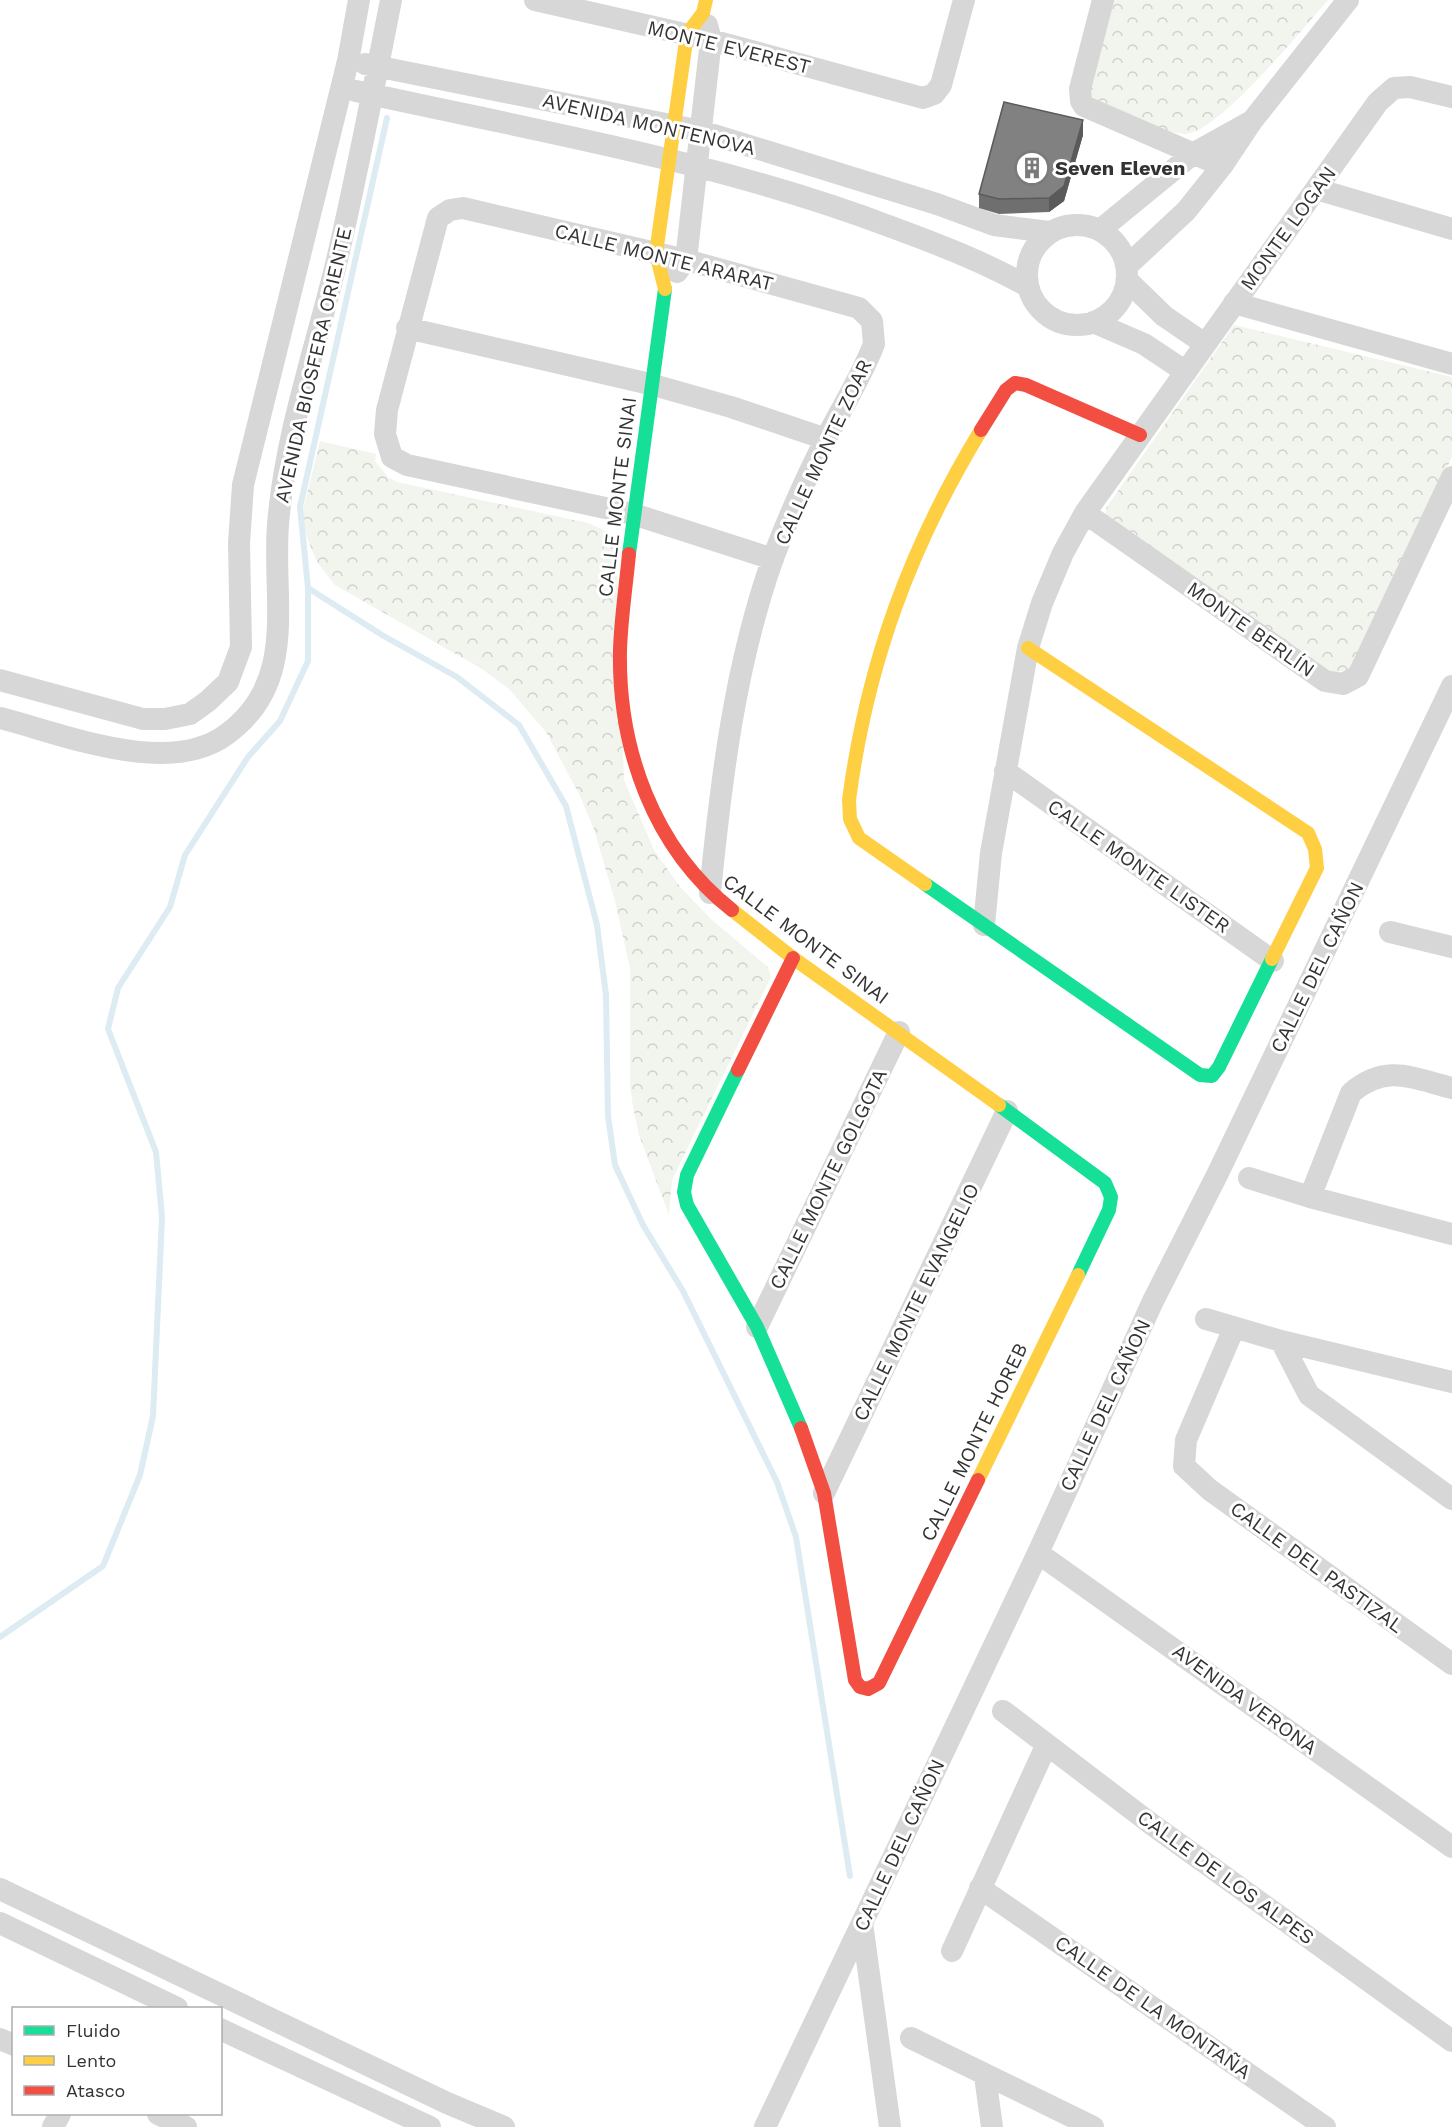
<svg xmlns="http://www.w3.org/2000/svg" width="1452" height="2127" font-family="'Work Sans',sans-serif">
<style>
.park{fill:url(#park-crowns)}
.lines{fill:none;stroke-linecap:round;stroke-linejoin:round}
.stream{stroke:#ddebf3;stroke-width:6}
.street{stroke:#d7d7d7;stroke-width:22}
.fast{stroke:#16e098;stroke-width:14}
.slow{stroke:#ffcf43;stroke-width:14}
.jam{stroke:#f24e42;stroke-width:14}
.wall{fill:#6f6f6f}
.shaded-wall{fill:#5a5a5a}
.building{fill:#818181;stroke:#5a5a5a;stroke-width:1.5}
.labels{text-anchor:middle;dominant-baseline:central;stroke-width:6;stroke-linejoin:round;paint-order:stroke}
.street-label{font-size:20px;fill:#333;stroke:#fff}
.poi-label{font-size:20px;font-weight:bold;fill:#333;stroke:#fff;text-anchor:start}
</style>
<defs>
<pattern id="park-crowns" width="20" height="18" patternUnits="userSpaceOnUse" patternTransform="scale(1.5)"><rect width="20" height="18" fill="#f1f5ed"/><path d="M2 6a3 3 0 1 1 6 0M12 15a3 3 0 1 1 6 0" fill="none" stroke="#cfd2cc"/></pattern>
</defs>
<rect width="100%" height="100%" fill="#fff"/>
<path class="park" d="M1111,0H1328C1305,26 1216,136 1184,134C1163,132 1121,117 1099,110L1088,91Z
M1234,325L1452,377V457L1351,669L1332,673L1106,517V508Z
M320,441L376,454L375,461L389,478L397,482L588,523L608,532L616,540L624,780L654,850L681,888L711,919L768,967L771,977L672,1180L669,1215L639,1135L633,1107L630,1084V968L615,901L594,829L580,796L546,732L509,689L482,669L335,585L317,562L306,535L303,510Z"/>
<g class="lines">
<path class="stream" d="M308,588L382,635L457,677L519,725L566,806L597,925L606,995L608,1116L615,1165L643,1225L683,1291L777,1482L796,1537L850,1876
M0,1637L103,1566L140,1475L153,1416L162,1217L156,1152L108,1029L118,988L170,907L185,855L248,757L280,721L308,661V588L300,507L387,118"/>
<path class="street" d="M535,0L711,40L923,98L934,94L941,85L964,0
M1103,0L1080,89L1081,101L1084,106L1222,166
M365,64L701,131L937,204L994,225L1049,232
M356,91C537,131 721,162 894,228C940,245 984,262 1027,286
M1316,189L1452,229
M1027 275a50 50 0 1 1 100 0a50 50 0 1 1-100 0Z
M1100,230L1194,153L1248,123
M1127,266L1186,211L1222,166L1252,121L1348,0
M677,272L686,260L711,40L707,25
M1127,280L1164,316L1205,344
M1234,303L1452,364
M1093,322L1144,344L1186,372
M407,328L650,384L731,407L826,439
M1085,513L1325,681L1343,684L1358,676L1452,477
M0,680L143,719H165L190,714L208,701L228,682L241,647L239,543L243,485L348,61L359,0
M0,718C63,734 169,778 227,734C299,681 272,600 278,525C285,435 316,348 337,260C357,174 374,87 391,0
M1005,771L1273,961
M710,893C721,780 735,665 773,558C789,516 808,473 829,433C844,404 862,375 874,344L872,321L859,308L686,260L463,208L450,210L438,218L387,410L385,434L392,457L407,465L633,514L773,559
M984,925L991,853L1028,648L1042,603L1063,553L1085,513L1378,102L1394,88L1410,87L1452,97
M1390,932L1452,947
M1249,1178L1310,1197L1452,1234
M1310,1197L1351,1093C1386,1063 1412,1078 1452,1088
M1206,1319L1281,1341L1452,1382
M757,1327L899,1032
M1234,1328L1186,1440L1184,1466L1210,1490L1452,1664
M1281,1341L1309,1395L1452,1499
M824,1493L1007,1111
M1038,1553L1452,1847
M1003,1711L1150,1823L1452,2041
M980,1888L1325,2127
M0,1889L447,2103L504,2127
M0,1923L177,2008
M862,1923L890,2127
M952,1951L1046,1746
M220,2029L430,2127
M911,2038L1093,2127
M0,2039L14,2045
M985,2076L992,2127
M158,2114L186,2127
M53,2127L60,2114
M765,2127L1038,1553L1153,1301L1217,1175L1452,686"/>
<path class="fast" d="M629,554L665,289
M925,884L1200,1075L1212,1076L1219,1067L1272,959
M738,1070L687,1175L684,1192L687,1205L757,1327L801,1428
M999,1105L1105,1183L1111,1197L1109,1210L1078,1275"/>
<path class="slow" d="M665,289L656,253L687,34L703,13L706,0
M1028,648L1308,833L1315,849L1317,868L1272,959
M925,884L859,838L850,819L849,800C867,664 910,547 981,430
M732,910L793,958L999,1105
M978,1480L1078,1275"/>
<path class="jam" d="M981,430L1006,390L1015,383L1026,385L1140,435
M629,554C626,586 621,618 620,650C618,748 653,848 732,910
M738,1070L793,958
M801,1428L824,1493L855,1680L860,1687L868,1689L879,1683L978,1480"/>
</g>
<path class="wall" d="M1083,135L1064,201L1049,212L999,214L979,208V194Z"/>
<path class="shaded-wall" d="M1083,120V135L1064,201L1049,212V198Z"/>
<path class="building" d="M1004,102L1083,120L1064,186L1049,198L999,199L979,194Z"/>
<defs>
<symbol id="building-ring" viewBox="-11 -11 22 22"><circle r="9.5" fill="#fff" stroke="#7a7a7a" stroke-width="1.5"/><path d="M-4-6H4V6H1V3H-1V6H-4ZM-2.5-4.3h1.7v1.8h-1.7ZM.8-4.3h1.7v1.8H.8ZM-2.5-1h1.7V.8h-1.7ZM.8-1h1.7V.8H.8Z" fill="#7a7a7a"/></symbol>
</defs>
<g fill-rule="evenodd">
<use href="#building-ring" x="1013" y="149" width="38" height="38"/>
</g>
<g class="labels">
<g class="street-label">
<text transform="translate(729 47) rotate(14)">MONTE EVEREST</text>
<text transform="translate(649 124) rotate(13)">AVENIDA MONTENOVA</text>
<text transform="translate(1288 228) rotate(-54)">MONTE LOGAN</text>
<text transform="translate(664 257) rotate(14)">CALLE MONTE ARARAT</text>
<text transform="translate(313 365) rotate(-77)">AVENIDA BIOSFERA ORIENTE</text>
<text transform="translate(823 452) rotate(-65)">CALLE MONTE ZOAR</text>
<text transform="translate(617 497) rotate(-83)">CALLE MONTE SINAI</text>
<text transform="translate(1251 629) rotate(35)">MONTE BERLÍN</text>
<text transform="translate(1139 866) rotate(35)">CALLE MONTE LISTER</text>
<text transform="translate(806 939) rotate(37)">CALLE MONTE SINAI</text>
<text transform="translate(1317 967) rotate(-64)">CALLE DEL CAÑON</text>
<text transform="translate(828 1179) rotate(-64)">CALLE MONTE GOLGOTA</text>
<text transform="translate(916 1302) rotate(-64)">CALLE MONTE EVANGELIO</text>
<text transform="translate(1105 1405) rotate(-65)">CALLE DEL CAÑON</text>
<text transform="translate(974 1442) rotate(-64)">CALLE MONTE HOREB</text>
<text transform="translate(1317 1567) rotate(36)">CALLE DEL PASTIZAL</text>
<text transform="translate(1245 1699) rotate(36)">AVENIDA VERONA</text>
<text transform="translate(899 1845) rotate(-65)">CALLE DEL CAÑON</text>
<text transform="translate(1226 1877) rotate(36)">CALLE DE LOS ALPES</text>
<text transform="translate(1153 2007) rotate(35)">CALLE DE LA MONTAÑA</text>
</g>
<g class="poi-label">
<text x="1055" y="168">Seven Eleven</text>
</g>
</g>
<rect x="12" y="2007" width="210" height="108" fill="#ffffff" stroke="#adadad" stroke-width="1.5"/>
<rect x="24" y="2026" width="30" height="9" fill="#16e098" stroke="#adadad" stroke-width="1.5"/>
<text x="66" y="2037" font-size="18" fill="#333333">Fluido</text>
<rect x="24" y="2056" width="30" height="9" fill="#ffcf43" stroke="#adadad" stroke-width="1.5"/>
<text x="66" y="2067" font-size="18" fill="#333333">Lento</text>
<rect x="24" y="2086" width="30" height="9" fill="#f24e42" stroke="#adadad" stroke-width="1.5"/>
<text x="66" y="2097" font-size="18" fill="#333333">Atasco</text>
</svg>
